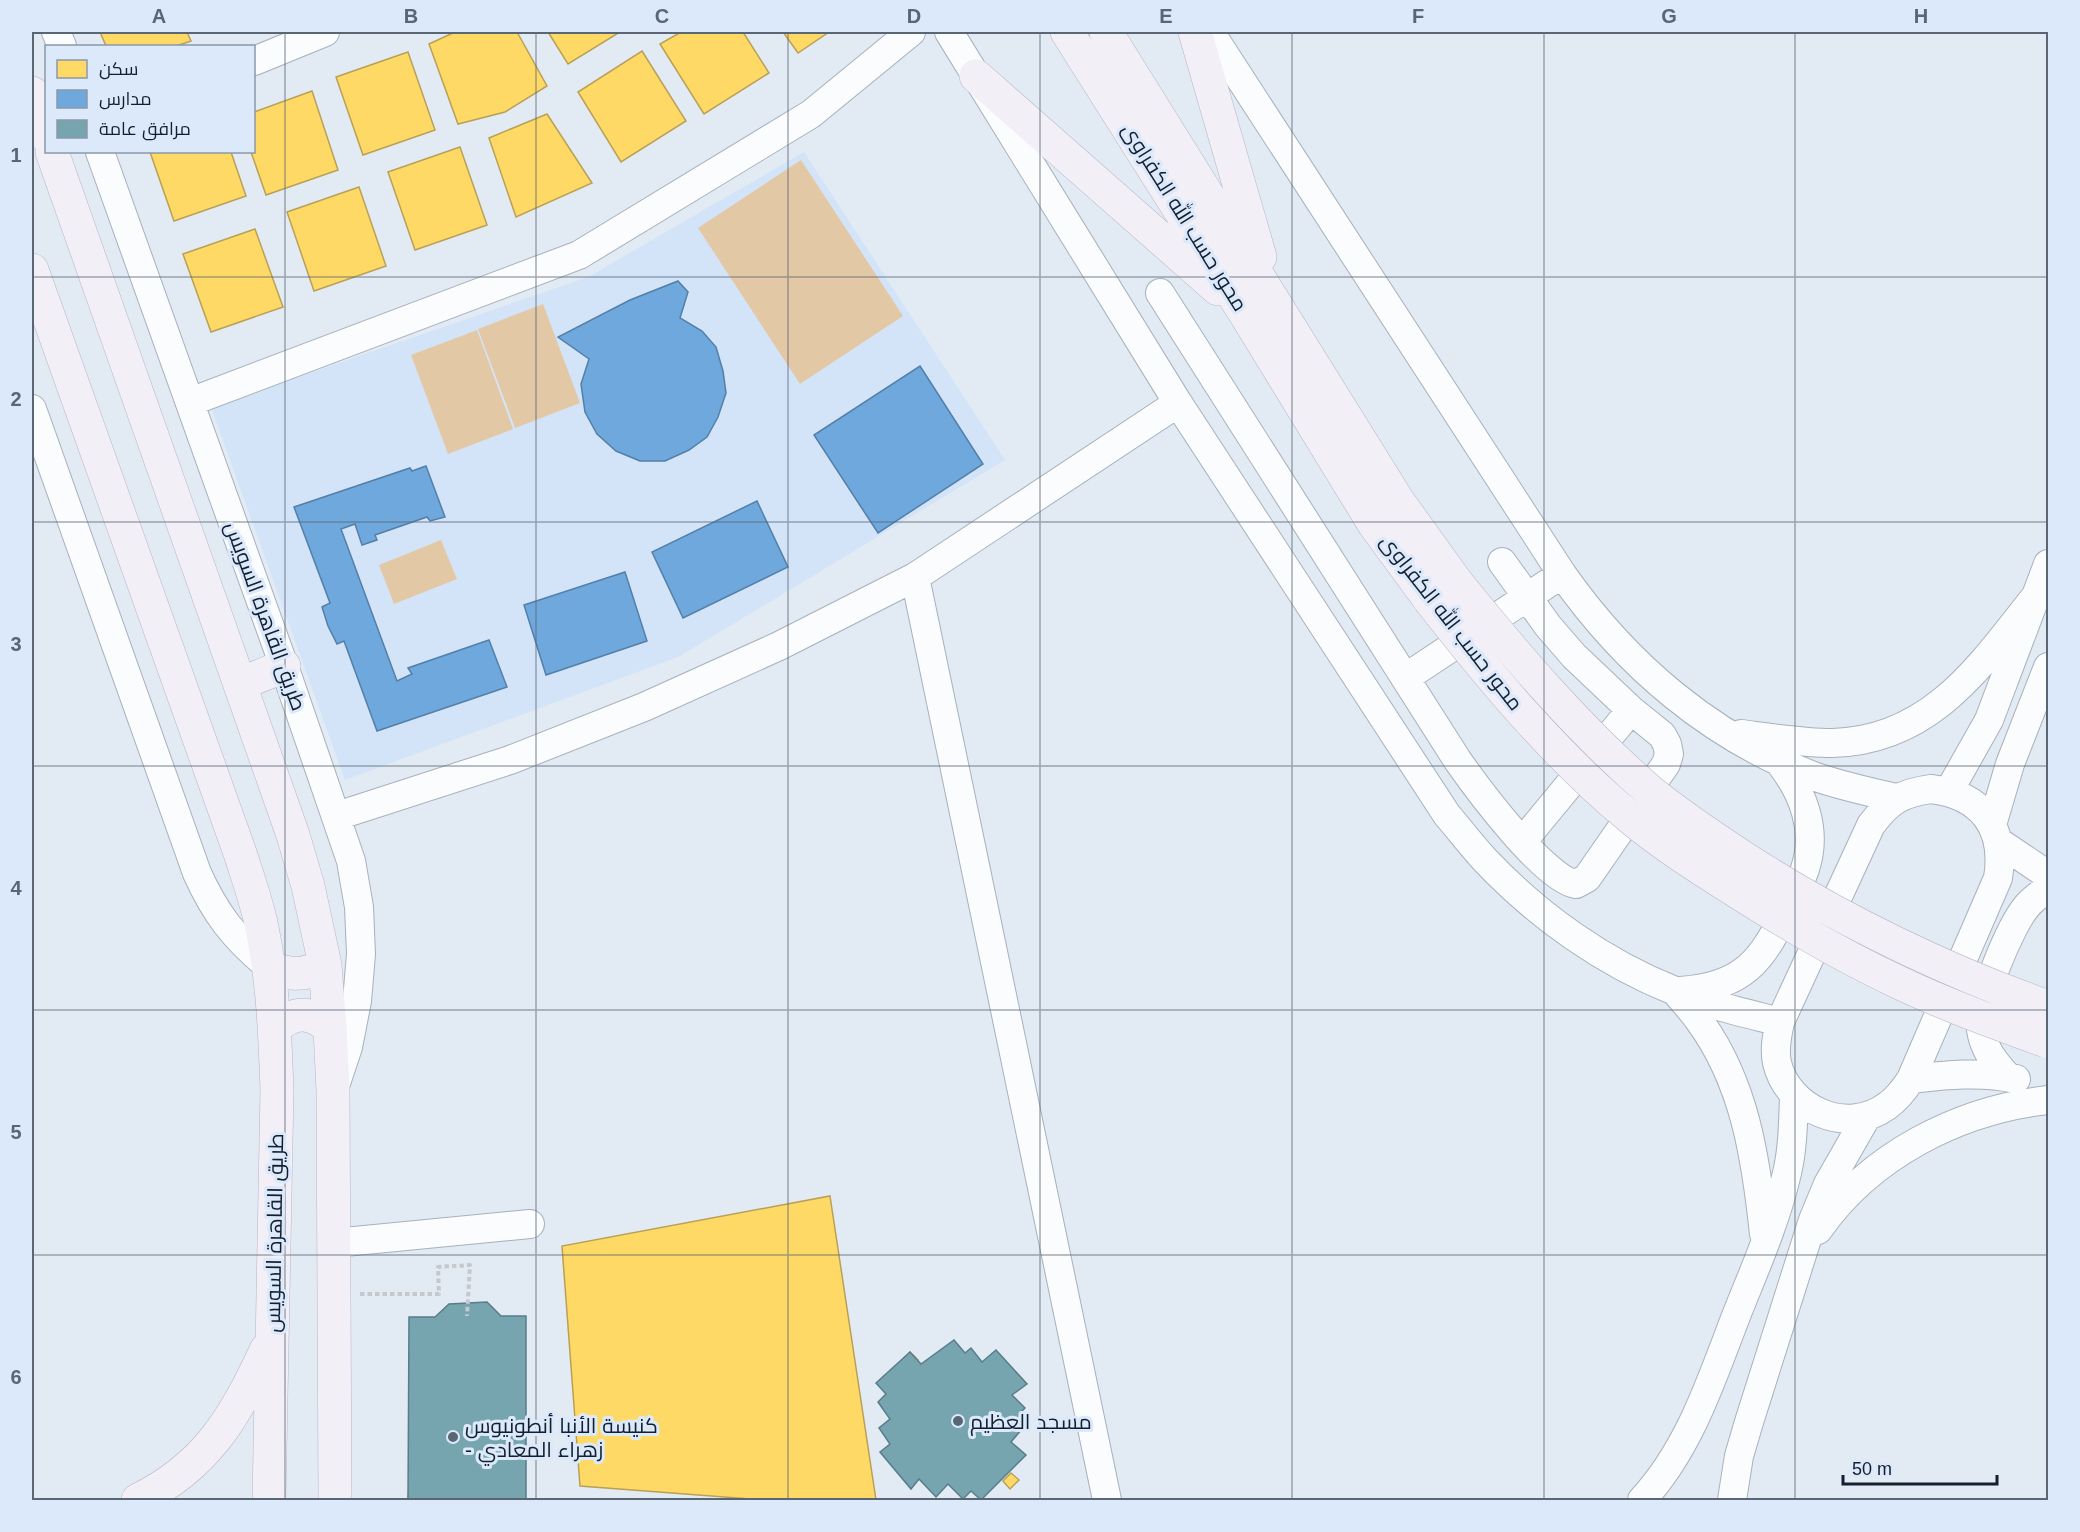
<svg xmlns="http://www.w3.org/2000/svg" width="2080" height="1532" font-family="Arial,Cairo,sans-serif">
<style>
.built{fill:#d3e4f8}
.green{fill:#e3c8a6}
.homes{fill:#ffd966;stroke:#b8a156;stroke-width:1.5}
.schools{fill:#6fa8dc;stroke:#537fa8;stroke-width:1.5}
.public{fill:#76a5af;stroke:#587d89;stroke-width:1.5}
.lines{fill:none;stroke-linecap:round;stroke-linejoin:round}
.minor-casing{stroke:#a7b1bc;stroke-width:30}
.major-casing{stroke:#b8b5c6;stroke-width:34}
.path{stroke:#c5c9cd;stroke-width:4;stroke-dasharray:4.5 3;stroke-linecap:butt}
.minor{stroke:#fbfcfd;stroke-width:28}
.major{stroke:#f2eff7;stroke-width:33}
.major-bridge-casing{stroke:#b8b5c6;stroke-width:34;stroke-linecap:butt}
.major-bridge{stroke:#f2eff7;stroke-width:33}
.grid{fill:none;stroke:#5b6674;stroke-width:1.5;stroke-opacity:0.55}
.poi-dot{fill:#5b6674;stroke:#dbe9fb;stroke-width:2}
.labels{text-anchor:middle;dominant-baseline:central;stroke-width:6;stroke-linejoin:round;paint-order:stroke}
.street-label{font-size:21px;fill:#121f2f;stroke:#dbe9fb}
.poi-label{font-size:21px;fill:#121f2f;stroke:#dbe9fb;text-anchor:start}
.neatline{fill:none;stroke:#5b6674;stroke-width:2}
.grid-label{font-size:20px;text-anchor:middle;font-weight:bold;fill:#5b6674}
</style>
<rect width="100%" height="100%" fill="#e2eaf4"/>
<path class="built" d="M804,152L1005,460L678,657L345,780L211,407L588,277Z"/>
<path class="green" d="M801,160L903,316L800,384L698,228Z
M543,304L580,403L515,428L478,329Z
M477,330L513,429L448,454L411,355Z
M441,540L457,579L394,604L379,565Z"/>
<path class="homes" d="M100,32H187L191,41L176,46H106Z
M455,32H517L547,86L505,112L458,124L429,44Z
M548,32H620L568,64Z
M681,32H743L769,73L704,114L660,44Z
M783,32H829L798,53Z
M642,51L686,121L621,162L578,92Z
M408,52L435,130L363,155L336,77Z
M312,91L338,170L266,195L251,152H254V112Z
M547,114L592,183L516,217L489,138Z
M460,147L487,225L415,250L388,172Z
M150,152H231L246,196L174,221Z
M359,187L386,266L314,291L287,212Z
M255,229L283,307L211,332L183,254Z
M830,1196L876,1500H764L580,1486L562,1246Z
M910,1352L918,1360L909,1368L902,1360Z
M1011,1473L1019,1480L1010,1489L1003,1481Z
M409,1485H427V1500H408Z"/>
<path class="schools" d="M678,281L688,292L680,318L702,331L716,347L723,371L726,393L718,417L707,437L689,450L665,461H640L616,451L597,434L585,412L581,384L589,359L558,337L630,300Z
M920,366L983,464L878,533L814,435Z
M426,466L445,517L430,521L427,517L375,535L377,540L362,545L355,524L341,529L397,681L412,674L408,668L489,640L507,687L377,731L344,641L337,644L328,626L322,607L330,603L294,507L410,468L412,471Z
M757,501L788,567L683,618L652,552Z
M625,572L647,641L546,675L524,605Z"/>
<path class="public" d="M487,1302L501,1316H526V1500H408L409,1317H435L449,1304Z
M954,1340L965,1353L971,1348L982,1362L996,1350L1027,1384L1012,1395L1025,1408L1020,1413L1028,1422L1011,1442L1026,1455L981,1500L971,1491L963,1499L948,1484L936,1497L919,1479L911,1489L880,1452L890,1444L879,1428L890,1419L878,1402L886,1394L876,1383L910,1352L921,1364Z"/>
<g class="lines">
<defs>
<path id="minor" d="M56,32L62,46
M949,32L1178,403L1447,815C1460,830 1472,846 1485,860C1538,916 1604,963 1675,991C1709,1005 1745,1013 1780,1022
M1210,32L1562,574C1626,665 1711,738 1816,777C1842,786 1869,792 1896,798
M254,61L325,32
M100,152L284,666L351,861L359,907L361,954L357,1001L348,1047L336,1083
M1160,293L1458,761C1477,788 1545,880 1576,884L1587,878L1666,764L1669,754L1667,744L1662,735L1631,710L1574,656L1548,626L1502,562
M190,402L579,255L811,114L911,32
M32,409L197,873C215,913 234,938 268,966
M915,577L1107,1500
M1405,678L1562,574
M1741,734C1771,738 1802,743 1832,743C1933,741 1983,662 2039,592
M1931,789C1982,795 2006,828 1998,878L1911,1079C1904,1090 1897,1099 1887,1106C1846,1136 1788,1109 1777,1063C1774,1049 1777,1035 1780,1022L1871,825C1889,801 1901,793 1931,789Z
M1949,791L1989,720L2048,564
M337,816L510,760L644,707L779,646L915,577L1178,403
M1992,825L2010,764L2048,667
M1522,842L1631,710
M1999,842L2048,875
M1675,991C1682,1000 1691,1009 1698,1019C1745,1082 1756,1159 1764,1234
M1680,991C1743,987 1763,961 1788,906C1793,894 1801,882 1805,869C1818,830 1803,792 1779,762
M2008,1077C1995,1063 1984,1050 1981,1030C1977,1005 2010,926 2027,906C2033,899 2040,894 2048,889
M1911,1079C1945,1075 1982,1071 2016,1079
M1818,1230C1870,1155 1959,1110 2048,1100
M334,1243L530,1224
M1642,1500C1691,1447 1712,1377 1738,1311C1756,1266 1776,1221 1787,1173C1793,1148 1793,1122 1794,1096
M1732,1500L1739,1456L1749,1422L1813,1220L1828,1184L1867,1116"/>
<path id="major" d="M1067,32L1246,315L1374,524L1429,599
M1106,32L1398,501L1457,583
M1195,32L1260,257
M976,76L1218,289
M32,93L46,136
M52,152L293,835L308,886L325,965L330,1029L333,1091L335,1500
M32,270L240,853C248,878 257,903 262,928C273,981 275,1036 277,1090L269,1500
M240,684L284,666
M268,966C288,976 305,976 325,965
M274,1029C293,1011 311,1010 330,1029
M138,1500C206,1467 236,1416 266,1350"/>
</defs>
<use href="#minor" class="minor-casing"/>
<use href="#major" class="major-casing"/>
<path class="path" d="M360,1294H439L438,1267L470,1265L467,1316"/>
<use href="#minor" class="minor"/>
<use href="#major" class="major"/>
<defs>
<path id="major-bridge" d="M1457,583C1517,657 1579,730 1651,792C1680,816 1712,837 1744,858C1842,921 1939,968 2048,1007
M1429,599C1489,676 1556,757 1632,819C1661,843 1693,864 1725,884C1781,920 1838,954 1898,982C1946,1005 1996,1023 2046,1041"/>
</defs>
<use href="#major-bridge" class="major-bridge-casing"/>
<use href="#major-bridge" class="major-bridge"/>
</g>
<path class="grid" d="M285,32V1500M536,32V1500M788,32V1500M1040,32V1500M1292,32V1500M1544,32V1500M1795,32V1500M32,277H2048M32,522H2048M32,766H2048M32,1010H2048M32,1255H2048"/>
<g class="poi-dot">
<circle cx="958" cy="1421" r="6"/>
<circle cx="453" cy="1437" r="6"/>
</g>
<g class="labels">
<g class="street-label">
<text transform="translate(1185 217) rotate(58)">محور حسب الله الكفراوى</text>
<text transform="translate(266 616) rotate(70)">طريق القاهرة السويس</text>
<text transform="translate(1452 622) rotate(52)">محور حسب الله الكفراوى</text>
<text transform="translate(274 1233) rotate(-89)">طريق القاهرة السويس</text>
</g>
<g class="poi-label">
<text x="970" y="1421">مسجد العظيم</text>
<text x="465" y="1425">كنيسة الأنبا أنطونيوس<tspan x="465" dy="24">- زهراء المعادي</tspan></text>
</g>
</g>
<rect width="2080" height="1532" fill="none" stroke="#dbe9fb" stroke-width="66"/>
<rect x="45" y="45" width="210" height="108" fill="#dbe9fb" stroke="#8b98a9" stroke-width="1.5"/>
<rect x="57" y="60" width="30" height="18" fill="#ffd966" stroke="#8b98a9" stroke-width="1.5"/>
<text x="99" y="75" font-size="18" fill="#121f2f">سكن</text>
<rect x="57" y="90" width="30" height="18" fill="#6fa8dc" stroke="#8b98a9" stroke-width="1.5"/>
<text x="99" y="105" font-size="18" fill="#121f2f">مدارس</text>
<rect x="57" y="120" width="30" height="18" fill="#76a5af" stroke="#8b98a9" stroke-width="1.5"/>
<text x="99" y="135" font-size="18" fill="#121f2f">مرافق عامة</text>
<path d="M1843 1475v9h154v-9" fill="none" stroke="#121f2f" stroke-width="3"/>
<text x="1852" y="1475" font-size="18" fill="#121f2f" stroke="#dbe9fb" stroke-width="4.5" paint-order="stroke">50 m</text>
<rect x="33" y="33" width="2014" height="1466" class="neatline"/>
<g class="grid-label">
<text x="159" y="23">A</text>
<text x="411" y="23">B</text>
<text x="662" y="23">C</text>
<text x="914" y="23">D</text>
<text x="1166" y="23">E</text>
<text x="1418" y="23">F</text>
<text x="1669" y="23">G</text>
<text x="1921" y="23">H</text>
<text x="16" y="162">1</text>
<text x="16" y="406">2</text>
<text x="16" y="651">3</text>
<text x="16" y="895">4</text>
<text x="16" y="1139">5</text>
<text x="16" y="1384">6</text>
</g>
</svg>
